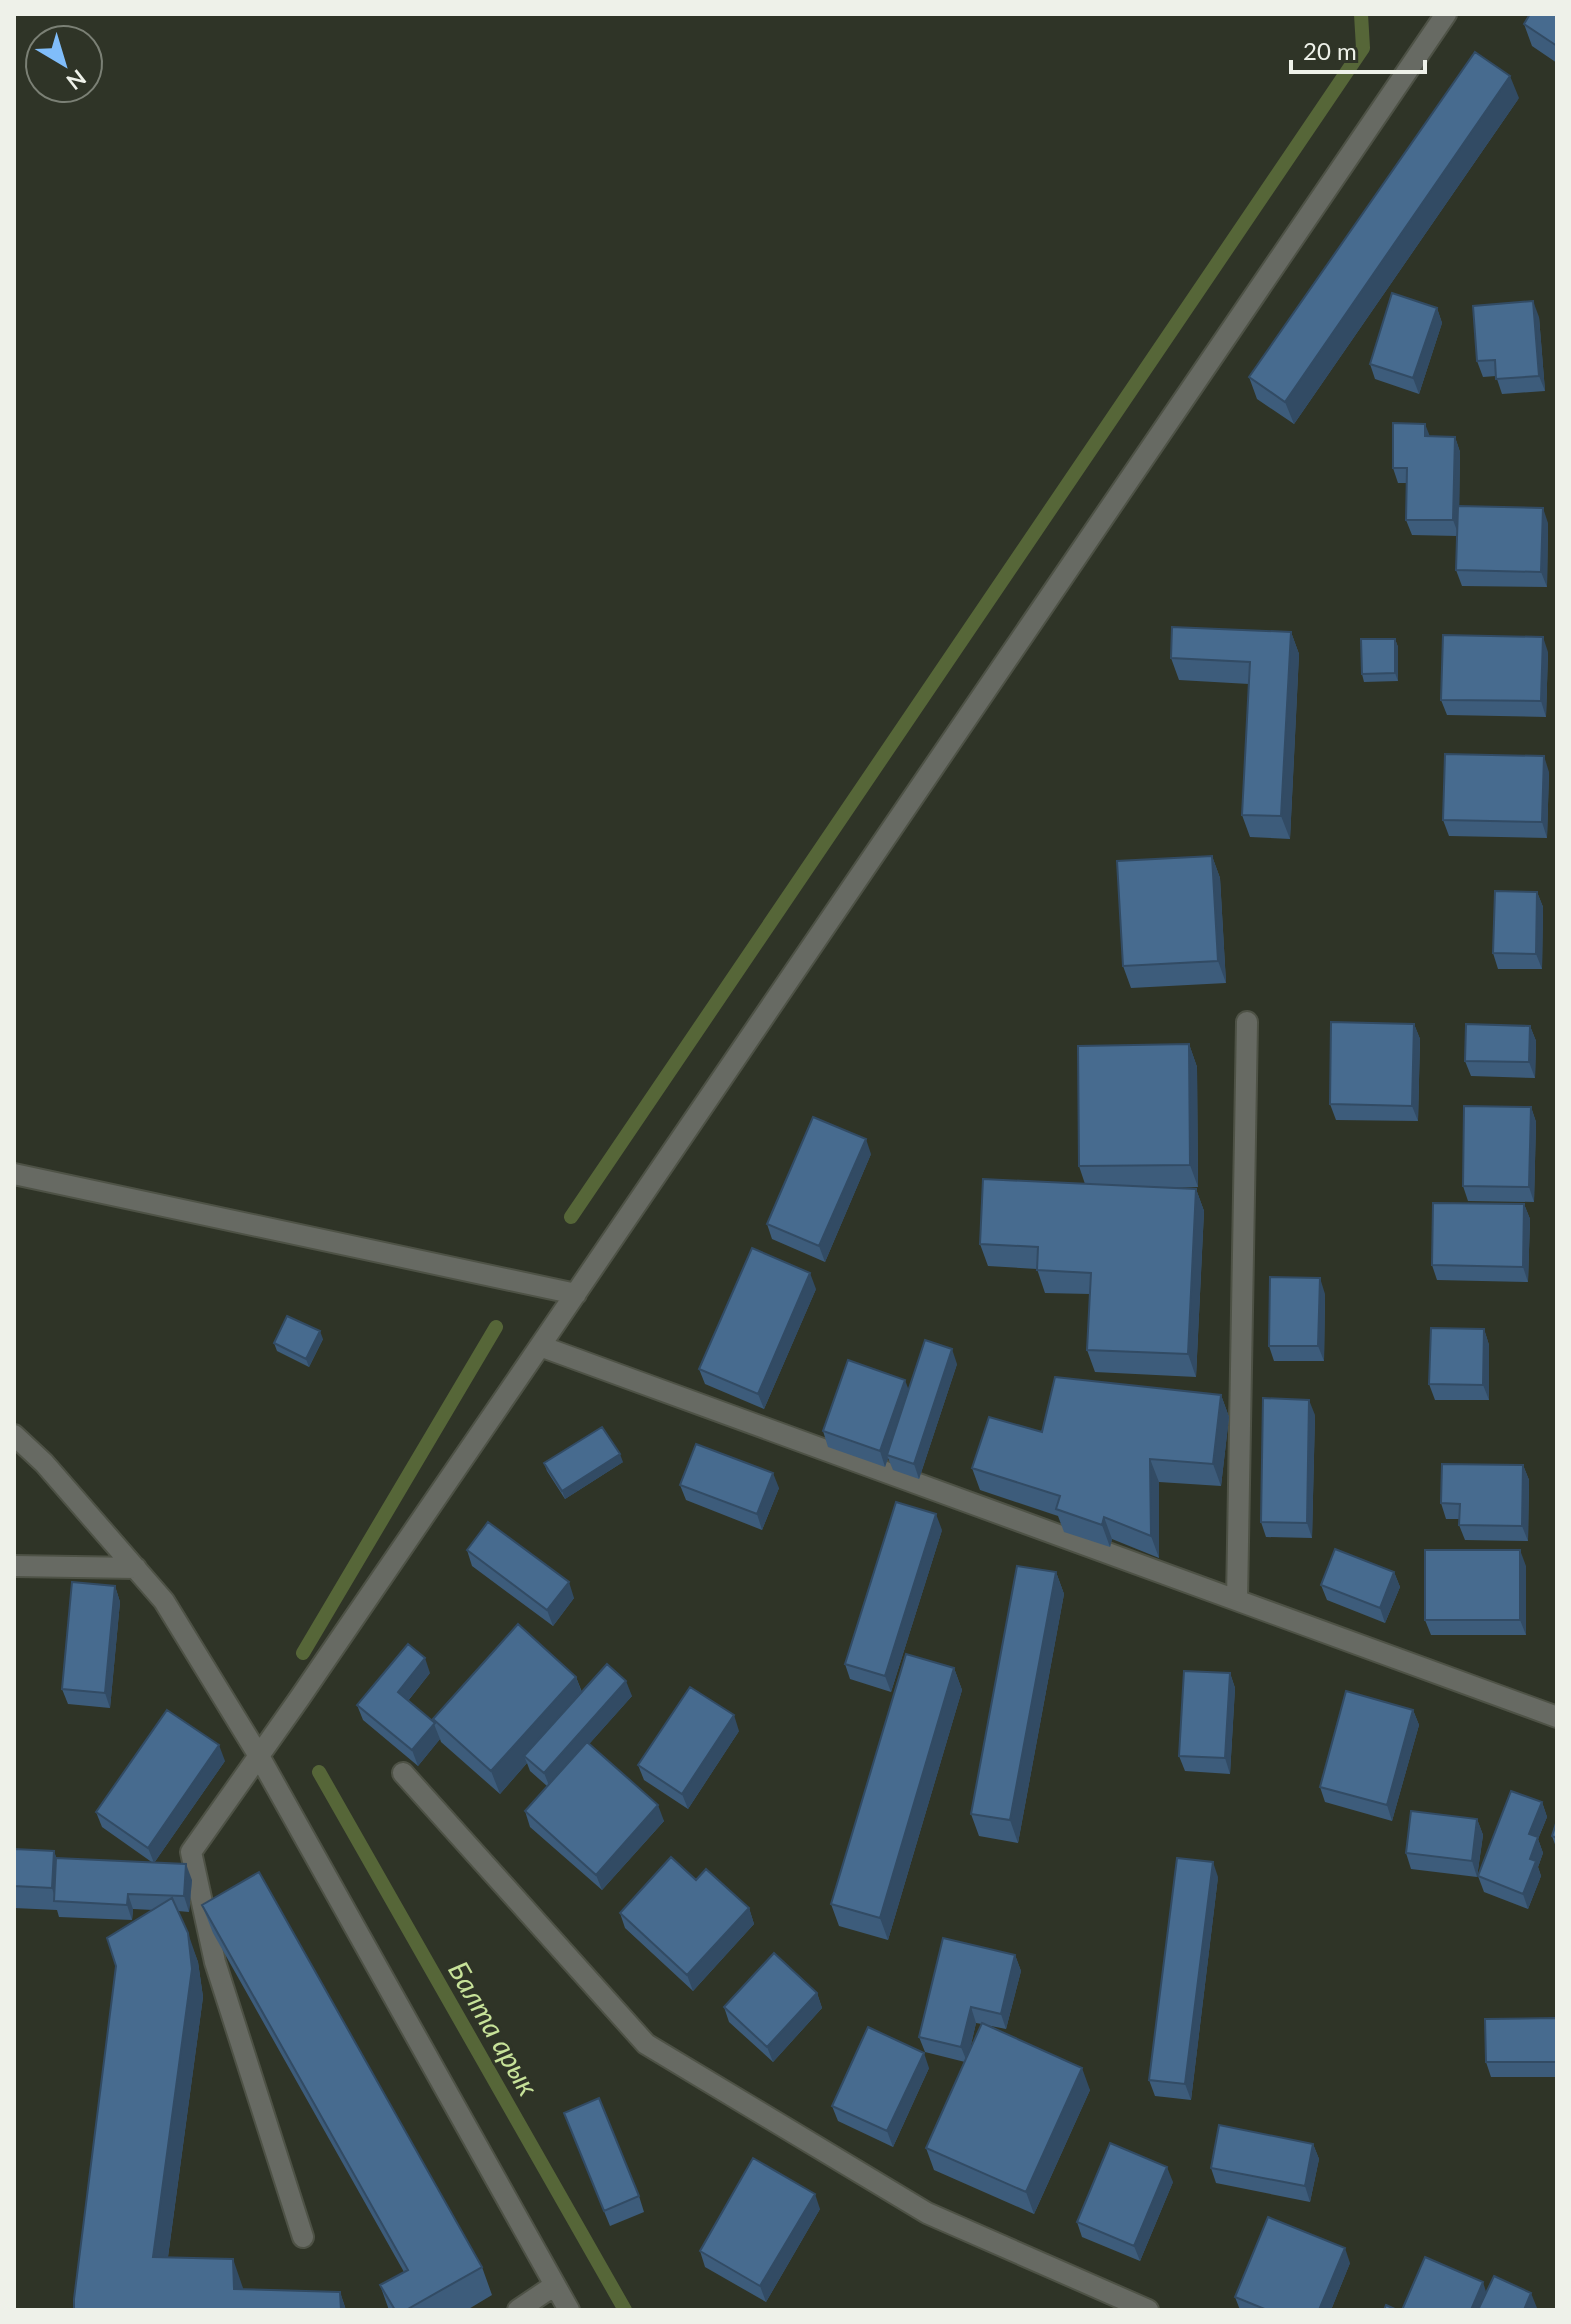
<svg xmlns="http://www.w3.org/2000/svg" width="1571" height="2324" font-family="Lato,sans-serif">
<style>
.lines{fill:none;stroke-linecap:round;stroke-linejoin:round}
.stream{stroke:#566638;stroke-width:14}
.minor-casing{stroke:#4e5246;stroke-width:24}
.minor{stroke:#676a63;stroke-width:20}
.wall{fill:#3d5c7b;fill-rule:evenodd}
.shaded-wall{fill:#324b64}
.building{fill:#476b8f;stroke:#324b64;stroke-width:2}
.labels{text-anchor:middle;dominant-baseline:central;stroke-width:6;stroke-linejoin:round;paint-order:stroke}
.water-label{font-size:28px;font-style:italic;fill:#c7e299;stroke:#2f3427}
</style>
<rect width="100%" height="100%" fill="#2f3427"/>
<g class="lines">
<path class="stream" d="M571,1217L1363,48L1361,14
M303,1653L496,1327
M319,1772L625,2310"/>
<defs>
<path id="minor" d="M14,1174L576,1294
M540,1346L1557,1717
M14,1435L44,1463L164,1601L259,1756L569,2310
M14,1566L136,1568
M1237,1600L1247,1022
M403,1773L646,2044L927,2213L1148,2310
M303,2237L215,1962L191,1852L299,1699L540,1346L1446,14
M518,2310L555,2285"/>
</defs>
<use href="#minor" class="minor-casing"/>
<use href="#minor" class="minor"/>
</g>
<path class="wall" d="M1557,14V63L1532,46L1524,24Z
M1519,98L1294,424L1257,399L1249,377Z
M1437,308L1442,323L1419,394L1375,379L1370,364Z
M1539,317L1545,391L1502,394L1496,376L1483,377L1477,361Z
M1430,437H1455L1460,452L1459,506L1548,523L1547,587L1462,586L1456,570L1457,536L1412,535L1406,520L1407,483H1398L1393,468Z
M1291,632L1299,654L1290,839L1250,837L1242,815L1249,684L1179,680L1171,658Z
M1395,639L1398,647V681L1364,682L1362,674Z
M1548,652L1546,717L1447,715L1441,700Z
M1549,772L1547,838L1449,836L1443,820Z
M1212,856L1220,878L1226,983L1131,988L1123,966Z
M1537,892L1543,907L1542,969H1498L1493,953Z
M1414,1024L1420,1039L1418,1121L1336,1120L1330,1104Z
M1530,1026L1536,1041L1535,1078L1471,1076L1465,1061Z
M1189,1044L1197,1067L1198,1187L1170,1188L1196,1189L1204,1211L1196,1377L1095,1372L1087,1350L1090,1294L1045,1293L1037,1269L988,1266L980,1244L1085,1184L1079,1166Z
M1531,1107L1536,1122L1534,1202L1468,1201L1463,1186Z
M871,1154L825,1262L772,1239L767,1224Z
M1524,1204L1530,1219L1528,1282L1437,1280L1432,1265Z
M816,1289L764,1409L705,1384L699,1369Z
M1325,1294L1324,1361H1274L1269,1346Z
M1484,1329L1489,1345V1400H1435L1429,1384Z
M323,1339L309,1367L277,1351L274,1343Z
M957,1364L919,1479L893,1470L888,1458L885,1467L828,1447L823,1431L909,1390Z
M1221,1395L1229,1417L1221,1486L1159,1482V1558L1112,1539L1110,1547L1064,1532L1058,1516L980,1490L972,1468L1042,1432Z
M1315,1415L1312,1538L1266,1537L1261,1522Z
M623,1462L565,1499L547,1471L544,1463Z
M1523,1465L1529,1480L1528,1541L1465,1540L1459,1525V1519H1446L1441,1503Z
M680,1485L779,1488L762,1530L686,1500Z
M942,1530L891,1692L850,1679L845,1664Z
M467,1550L574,1598L553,1626L472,1566Z
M1526,1566V1635H1431L1425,1620Z
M1056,1572L1064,1594L1018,1843L979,1836L971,1814Z
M1394,1572L1400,1587L1385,1623L1327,1600L1321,1585Z
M115,1586L120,1602L110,1708L68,1704L62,1689Z
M954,1668L962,1690L888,1940L839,1926L831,1904Z
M430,1673L408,1701L434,1722L433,1719L576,1677L582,1692L632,1696L589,1744L664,1821L602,1890L530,1827L525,1811L547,1786L530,1771L527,1763L500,1794L441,1742L440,1739L418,1766L363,1720L357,1705Z
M1230,1673L1235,1688L1230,1774L1185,1771L1179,1756Z
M1413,1710L1419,1725L1392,1821L1325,1802L1320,1787Z
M739,1731L688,1809L644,1780L638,1765Z
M225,1761L154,1863L192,1880L189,1912L178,1911L198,1962L203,1997L168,2257L243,2290L340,2292L346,2310H74L153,1910L133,1909L132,1920L59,1917L57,1910L14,1908V1849L54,1851L56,1858L153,1863L102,1827L96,1812Z
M1542,1802L1547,1817L1538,1839L1543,1853L1538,1867L1541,1876L1528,1909L1484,1892L1478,1876Z
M1477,1819L1483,1835L1477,1877L1411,1869L1406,1853Z
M1557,1820V1850L1552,1836Z
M1218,1877L1191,2100L1155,2096L1149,2080Z
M696,1880L749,1908L754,1924L693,1991L625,1928L620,1913Z
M202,1905L482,2267L492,2295L467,2310H389L380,2285L404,2272L213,1933Z
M1015,1955L1021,1971L1006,2029L986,2025L1090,2090L1034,2214L934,2170L926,2148L965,2062L925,2052L919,2037ZM976,2023L982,2024L969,2053Z
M817,1993L822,2008L773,2062L729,2022L724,2007Z
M1557,2018V2077H1491L1486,2062Z
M929,2068L893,2147L838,2121L832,2106Z
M564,2113L639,2196L644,2212L610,2226Z
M1313,2144L1319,2159L1310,2202L1216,2183L1211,2168Z
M1173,2182L1140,2261L1082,2237L1077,2222Z
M820,2209L766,2302L705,2267L700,2251Z
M1350,2263L1331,2310H1240L1235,2297Z"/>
<path class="shaded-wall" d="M1510,76L1519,98L1294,424L1285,402Z
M1533,301L1539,317L1545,391L1539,376Z
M1437,308L1442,323L1419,394L1413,378Z
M1425,424L1431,439L1425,436Z
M1455,437L1460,452L1459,536L1453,520Z
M1543,508L1548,523L1547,587L1541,572Z
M1291,632L1299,654L1290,839L1281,816Z
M1543,637L1548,652L1546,717L1541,701Z
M1395,639L1398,647V681L1395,673Z
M1544,756L1549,772L1547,838L1542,822Z
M1212,856L1220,878L1226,983L1218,961Z
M1537,892L1543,907L1542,969L1536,954Z
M1414,1024L1420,1039L1418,1121L1412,1106Z
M1530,1026L1536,1041L1535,1078L1529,1062Z
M1189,1044L1197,1067L1198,1187L1190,1165Z
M1531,1107L1536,1122L1534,1202L1529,1187Z
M866,1139L871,1154L825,1262L819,1246Z
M1196,1189L1204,1211L1196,1377L1188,1354Z
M1524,1204L1530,1219L1528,1282L1523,1267Z
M810,1273L816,1289L764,1409L758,1394Z
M1320,1278L1325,1294L1324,1361L1318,1346Z
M1484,1329L1489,1345V1400L1483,1385Z
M320,1331L323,1339L309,1367L306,1359Z
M952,1349L957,1364L919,1479L914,1464Z
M905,1380L911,1396L887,1455L888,1458L885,1467L880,1451Z
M1221,1395L1229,1417L1221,1486L1213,1464Z
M1309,1400L1315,1415L1312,1538L1307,1523Z
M620,1454L623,1462L565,1499L562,1491Z
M1150,1459L1159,1482V1558L1151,1536Z
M1523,1465L1529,1480L1528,1541L1522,1526Z
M773,1473L779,1488L762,1530L757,1514Z
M936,1514L942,1530L891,1692L885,1676Z
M1104,1517L1112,1539L1110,1547L1102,1525Z
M1520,1550L1526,1566V1635L1520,1620Z
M1056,1572L1064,1594L1018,1843L1010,1820Z
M1394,1572L1400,1587L1385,1623L1380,1608Z
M569,1582L574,1598L553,1626L547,1610Z
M115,1586L120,1602L110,1708L105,1693Z
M425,1658L430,1673L403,1707L398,1692Z
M954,1668L962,1690L888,1940L880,1918Z
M1230,1673L1235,1688L1230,1774L1225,1758Z
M576,1677L584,1699L524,1756L527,1763L500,1794L491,1771Z
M626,1681L632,1696L550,1788L544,1773Z
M1413,1710L1419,1725L1392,1821L1387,1805Z
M734,1715L739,1731L688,1809L682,1794Z
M434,1724L440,1739L418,1766L412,1750Z
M219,1745L225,1761L154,1863L148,1848Z
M1542,1802L1547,1817L1538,1839L1543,1853L1538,1867L1541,1876L1528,1909L1523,1894L1530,1859L1529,1834Z
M658,1805L664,1821L602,1890L596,1875Z
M1477,1819L1483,1835L1477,1877L1472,1861Z
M54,1851L62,1873L56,1901L52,1888Z
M1213,1862L1218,1877L1191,2100L1185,2084Z
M186,1864L192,1880L189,1912L184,1896Z
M128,1894L133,1909L132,1920L127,1905Z
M749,1908L754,1924L693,1991L687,1975Z
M188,1933L198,1962L203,1997L164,2286L153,2257Z
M1015,1955L1021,1971L1006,2029L1001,2014Z
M817,1993L822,2008L773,2062L767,2047Z
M971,2007L976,2023L967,2062L961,2047Z
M924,2053L929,2068L893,2147L887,2131Z
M1082,2068L1090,2090L1034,2214L1026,2192Z
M1313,2144L1319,2159L1310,2202L1305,2186Z
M1167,2167L1173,2182L1140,2261L1134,2246Z
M815,2194L820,2209L766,2302L760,2286Z
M1345,2248L1350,2263L1331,2310H1319Z
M233,2259L243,2288L244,2310L234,2289Z
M1483,2282L1488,2298L1483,2310H1471Z
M340,2292L346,2310H341Z
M1531,2293L1537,2308L1536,2310H1524Z"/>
<path class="building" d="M1530,14H1557V46L1524,24Z
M1475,52L1510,76L1285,402L1249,377Z
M1392,293L1437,308L1413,378L1370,364Z
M1533,301L1539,376L1496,379L1495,360L1477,361L1473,306Z
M1393,423L1425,424V436L1455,437L1453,520H1406L1407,468H1393Z
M1458,506L1543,508L1541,572L1456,570Z
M1172,627L1291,632L1281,816L1242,815L1250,662L1171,658Z
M1443,635L1543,637L1541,701L1441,700Z
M1361,639H1395V673L1362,674Z
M1445,754L1544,756L1542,822L1443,820Z
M1212,856L1218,961L1123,966L1117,861Z
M1495,891L1537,892L1536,954L1493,953Z
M1331,1022L1414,1024L1412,1106L1330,1104Z
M1466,1024L1530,1026L1529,1062L1465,1061Z
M1189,1044L1190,1165L1079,1166L1078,1046Z
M1464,1106L1531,1107L1529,1187L1463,1186Z
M813,1117L866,1139L819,1246L767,1224Z
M983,1179L1196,1189L1188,1354L1087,1350L1091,1273L1037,1270L1038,1247L980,1244Z
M1433,1203L1524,1204L1523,1267L1432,1265Z
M752,1248L810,1273L758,1394L699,1369Z
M1270,1277L1320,1278L1318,1346H1269Z
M287,1316L320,1331L306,1359L274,1343Z
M1431,1328L1484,1329L1483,1385L1429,1384Z
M925,1340L952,1349L914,1464L887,1455Z
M848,1360L905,1380L880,1451L823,1431Z
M1055,1377L1221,1395L1213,1464L1150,1459L1151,1536L1104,1517L1102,1525L1056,1509L1060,1496L972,1468L989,1417L1042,1432Z
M1263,1398L1309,1400L1307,1523L1261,1522Z
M602,1427L620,1454L562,1491L544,1463Z
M696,1444L773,1473L757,1514L680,1485Z
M1442,1464L1523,1465L1522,1526L1459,1525L1460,1504L1441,1503Z
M896,1502L936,1514L885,1676L845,1664Z
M488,1522L569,1582L547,1610L467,1550Z
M1335,1549L1394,1572L1380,1608L1321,1585Z
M1425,1550H1520V1620H1425Z
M1017,1566L1056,1572L1010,1820L971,1814Z
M72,1582L115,1586L105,1693L62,1689Z
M518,1624L576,1677L491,1771L433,1719Z
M408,1644L425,1658L398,1692L435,1723L412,1750L357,1705Z
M906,1654L954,1668L880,1918L831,1904Z
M607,1664L626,1681L544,1773L524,1756Z
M1184,1671L1230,1673L1225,1758L1179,1756Z
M690,1687L734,1715L682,1794L638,1765Z
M1346,1691L1413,1710L1387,1805L1320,1787Z
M167,1710L219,1745L148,1848L96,1812Z
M587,1742L658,1805L596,1875L525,1811Z
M1511,1791L1542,1802L1529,1834L1538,1837L1530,1859L1536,1861L1523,1894L1478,1876Z
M1411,1811L1477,1819L1472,1861L1406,1853Z
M1557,1820V1838L1552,1836Z
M14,1849L54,1851L52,1888L14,1886Z
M671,1857L696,1880L706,1869L749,1908L687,1975L620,1913Z
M56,1858L186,1864L184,1896L128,1894L127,1905L54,1901Z
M1177,1858L1213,1862L1185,2084L1149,2080Z
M259,1872L482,2267L406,2310H395L380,2285L408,2270L202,1905Z
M172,1898L188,1933L192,1969L153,2257L233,2259L234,2289L340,2292L341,2310H74V2299L116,1966L107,1938Z
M943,1938L1015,1955L1001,2014L971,2007L961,2047L919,2037Z
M774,1953L817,1993L767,2047L724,2007Z
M1557,2018V2062H1486L1485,2019Z
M982,2023L1082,2068L1026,2192L926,2148Z
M868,2027L924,2053L887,2131L832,2106Z
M599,2098L639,2196L604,2211L564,2113Z
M1219,2125L1313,2144L1305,2186L1211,2168Z
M1110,2143L1167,2167L1134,2246L1077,2222Z
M753,2158L815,2194L760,2286L700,2251Z
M1268,2217L1345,2248L1319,2310H1267L1235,2297Z
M1425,2257L1483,2282L1471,2310H1402Z
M1494,2276L1531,2293L1524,2310H1478Z
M1386,2305L1397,2310H1384Z"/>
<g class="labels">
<g class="water-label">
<text transform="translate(494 2028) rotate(60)">Балта арык</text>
</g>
</g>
<rect width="1571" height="2324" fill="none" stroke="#eef1e9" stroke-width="32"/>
<g transform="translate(64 64) rotate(142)"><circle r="38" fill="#2f3427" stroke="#7b8075" stroke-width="2"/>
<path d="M0-6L14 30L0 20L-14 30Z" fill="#80bdfa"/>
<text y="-12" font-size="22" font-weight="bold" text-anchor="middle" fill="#eef1e9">N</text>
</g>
<path d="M1291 60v12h134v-12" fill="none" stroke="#eef1e9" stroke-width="4"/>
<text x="1303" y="60" font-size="24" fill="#eef1e9" stroke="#2f3427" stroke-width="6" paint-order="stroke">20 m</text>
</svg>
